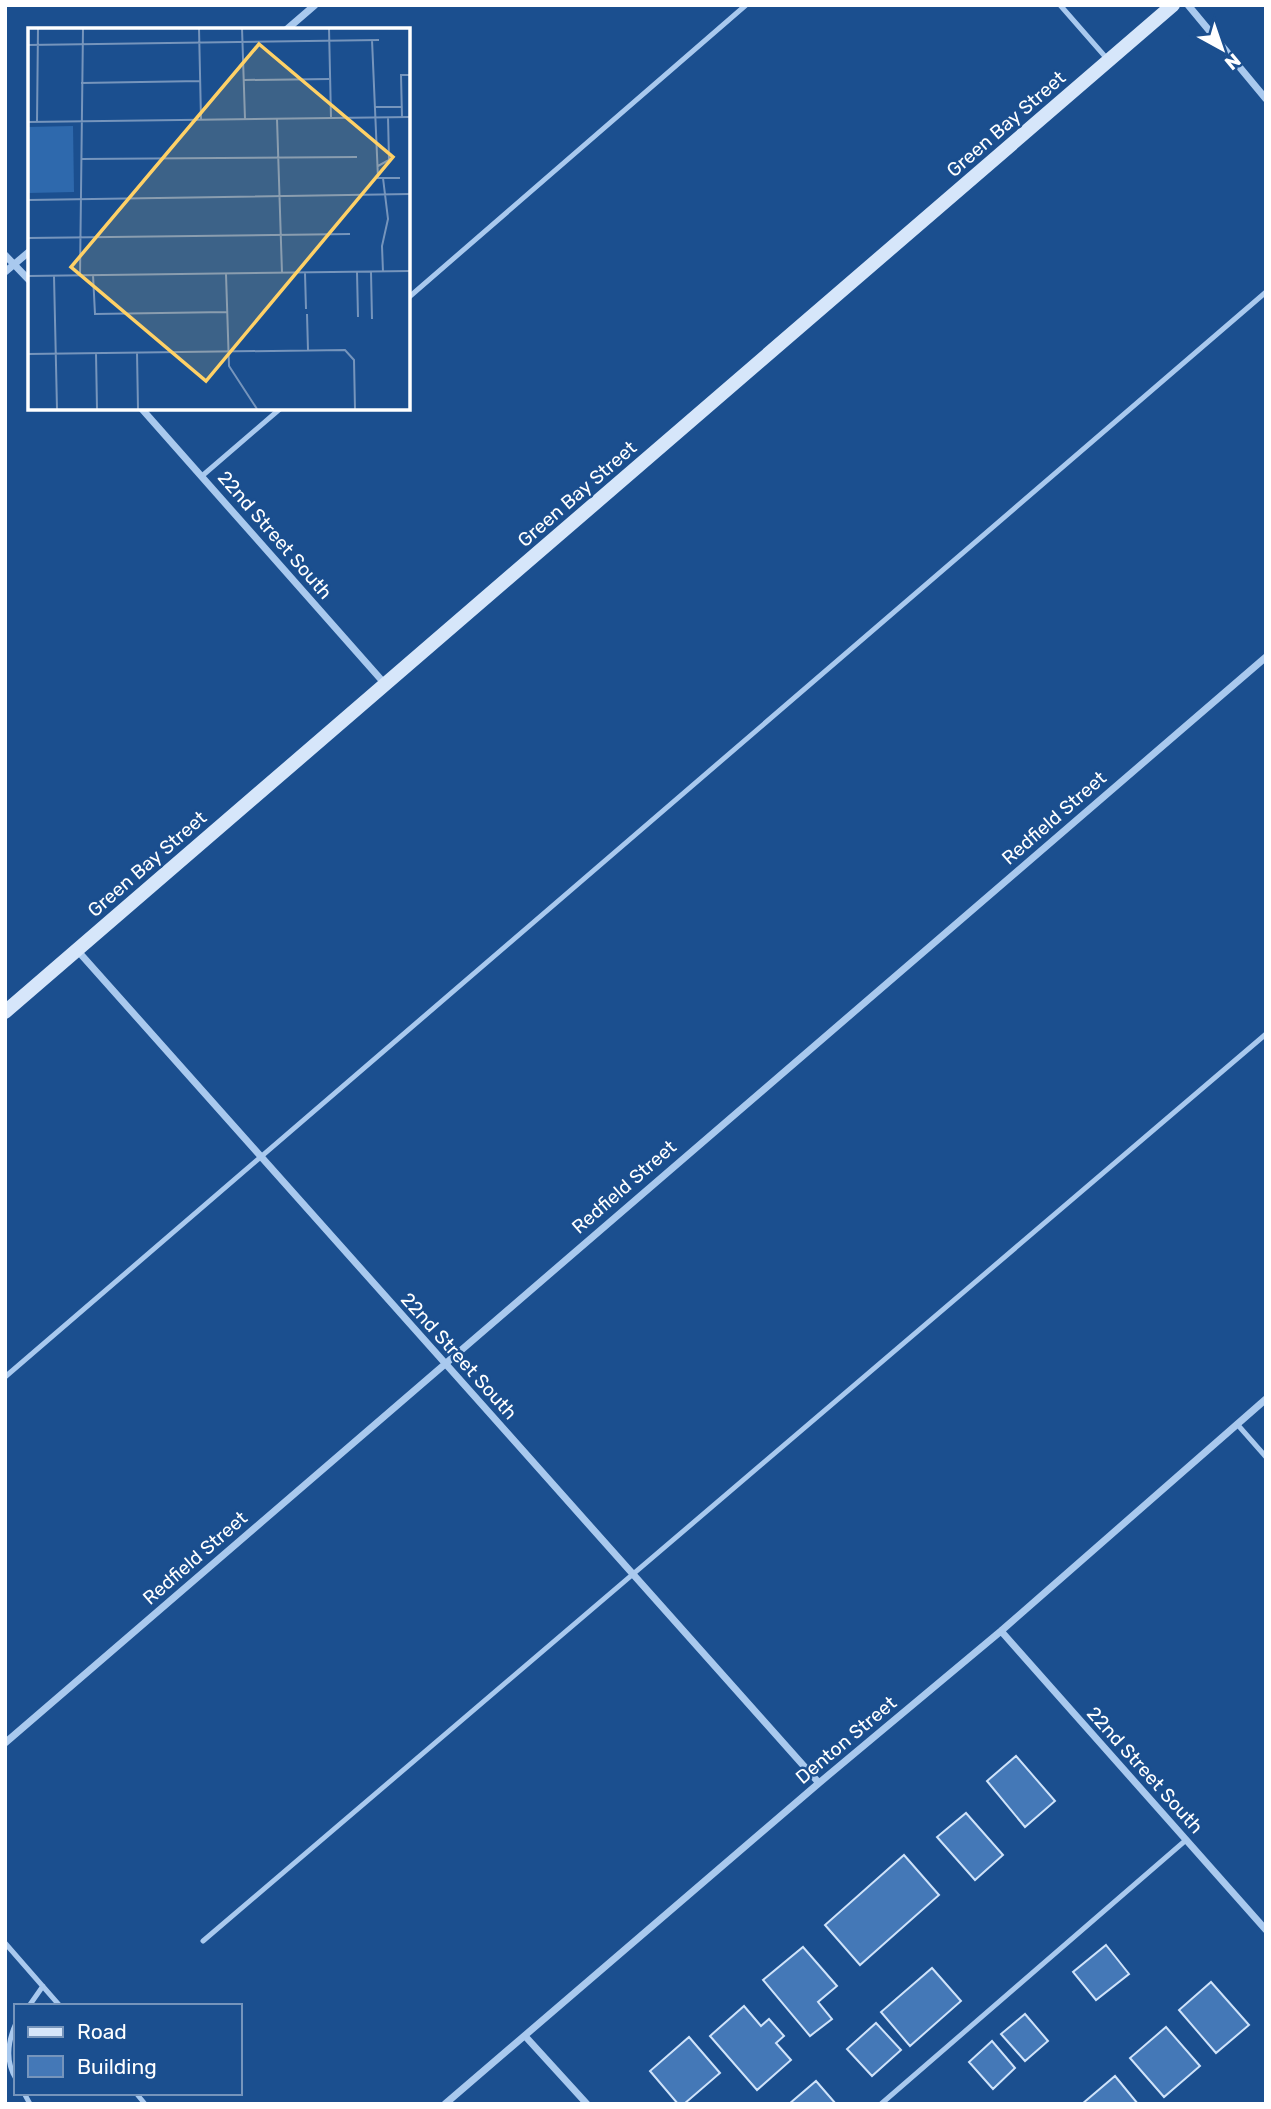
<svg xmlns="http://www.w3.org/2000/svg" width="1271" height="2109" font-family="Rubik,sans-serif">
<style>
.building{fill:#4478b7;stroke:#cfe3fa;stroke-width:2}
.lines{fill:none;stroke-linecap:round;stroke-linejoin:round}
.lane{stroke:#a9c9ee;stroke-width:5}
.street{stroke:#a9c9ee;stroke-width:7}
.secondary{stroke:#d6e6fa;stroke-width:14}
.labels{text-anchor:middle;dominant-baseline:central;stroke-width:5;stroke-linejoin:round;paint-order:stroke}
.street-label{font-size:19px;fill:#fff;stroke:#1b4f8f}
.inset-road{fill:none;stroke:#7695bc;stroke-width:2}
.view{fill:#ffd166;fill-opacity:0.15;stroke:#ffd166;stroke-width:3.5}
.inset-edge{fill:none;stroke:#fff;stroke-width:3.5}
</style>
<rect width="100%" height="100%" fill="#1b4f8f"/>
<path class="building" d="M1016,1756L1055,1801L1025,1827L987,1781Z
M966,1813L1003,1855L975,1880L937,1837Z
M904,1855L939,1895L860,1965L825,1925Z
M1106,1945L1129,1974L1096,2000L1073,1972Z
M803,1947L837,1986L818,2002L832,2019L810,2036L763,1980Z
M932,1968L961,2001L910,2046L881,2012Z
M1211,1982L1249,2025L1216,2053L1179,2010Z
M744,2006L761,2026L769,2019L784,2036L776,2043L791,2060L757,2090L710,2036Z
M1025,2014L1048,2041L1025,2061L1001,2034Z
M876,2023L901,2050L872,2076L847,2049Z
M1166,2027L1200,2066L1164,2097L1130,2058Z
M689,2037L720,2073L684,2104H678L650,2071Z
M992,2041L1015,2068L993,2089L969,2062Z
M1115,2076L1138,2104H1082Z
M816,2081L836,2104H789Z"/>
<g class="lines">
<path class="lane" d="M1060,5L1109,61
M408,298L746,5
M202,476L281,408
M5,1377L1266,292
M1237,1424L1266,1457
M203,1941L1266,1034
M5,1943L60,2006
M29,2006L43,1986
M16,2023C8,2041 5,2061 16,2079
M24,2093L30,2104
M136,2093L145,2104
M881,2104L1186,1840"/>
<path class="street" d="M1188,5L1266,99
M286,30L315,5
M5,255L30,281
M5,272L30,251
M141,408L385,684
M77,950L819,1783
M1001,1631L1266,1930
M5,1743L1266,657
M525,2036L587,2104
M445,2104L819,1783L1001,1631L1266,1399"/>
<path class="secondary" d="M5,1012L1173,5"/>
</g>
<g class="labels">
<g class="street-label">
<text transform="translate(1006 124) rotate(-41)">Green Bay Street</text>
<text transform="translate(577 494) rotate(-41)">Green Bay Street</text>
<text transform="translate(275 535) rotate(49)">22nd Street South</text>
<text transform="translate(1054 818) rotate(-41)">Redfield Street</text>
<text transform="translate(147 864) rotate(-41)">Green Bay Street</text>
<text transform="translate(624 1187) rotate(-41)">Redfield Street</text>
<text transform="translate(459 1356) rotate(48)">22nd Street South</text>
<text transform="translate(195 1558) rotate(-41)">Redfield Street</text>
<text transform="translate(846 1740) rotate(-40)">Denton Street</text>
<text transform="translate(1145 1770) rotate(48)">22nd Street South</text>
</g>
</g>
<g transform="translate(28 28)">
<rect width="382" height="382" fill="#1b4f8f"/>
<path d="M45,98L46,164L0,165V99Z" fill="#2e69ad"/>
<path class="inset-road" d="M171,0L173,91M214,0L217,91M301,0L303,90M344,12L350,150H372M0,17L351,12M216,52L301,51M53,55L173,53M346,79H374M374,89L373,47H382M249,91L254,245M0,94L382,89M9,94L10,0M53,131L329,129M350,138L361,132L360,89M0,172L382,166M0,210L322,206M329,244L330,289M343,244L344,291M355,244L354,218L360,191L355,150M277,245L278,281M198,246L201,338L229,381M65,247L67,286L199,284M0,248L382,243M26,248L29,381M52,248L55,0M279,286L280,322M109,324L110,381M68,325L69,381M0,326L317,322L326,332L327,381"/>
<path class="view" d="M231,16L365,129L178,353L43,239Z"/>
<rect width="382" height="382" class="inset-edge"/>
</g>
<rect width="1271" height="2109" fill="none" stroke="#ffffff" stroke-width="14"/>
<rect x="14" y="2004" width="228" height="91" fill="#1b4f8f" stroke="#7695bc" stroke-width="2"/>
<rect x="28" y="2027" width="35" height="10" fill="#d6e6fa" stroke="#7695bc" stroke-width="2"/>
<text x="77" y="2039" font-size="21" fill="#ffffff">Road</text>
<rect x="28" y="2056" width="35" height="21" fill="#4478b7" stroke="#7695bc" stroke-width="2"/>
<text x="77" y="2074" font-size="21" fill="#ffffff">Building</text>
<g transform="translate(1222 49) rotate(140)" stroke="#1b4f8f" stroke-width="5" paint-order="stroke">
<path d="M0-5L12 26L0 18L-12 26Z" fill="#ffffff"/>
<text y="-10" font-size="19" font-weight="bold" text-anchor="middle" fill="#ffffff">N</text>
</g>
</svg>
